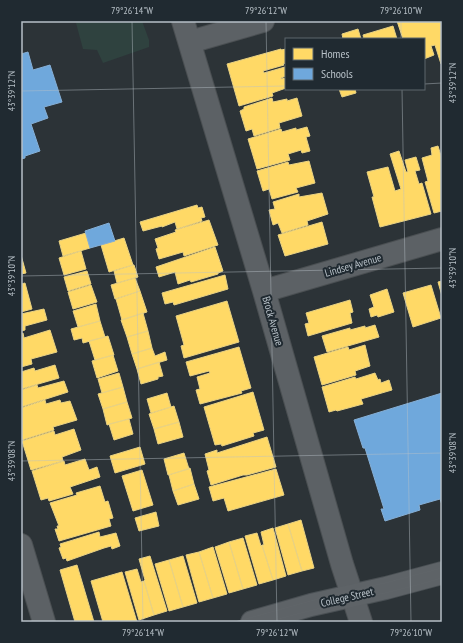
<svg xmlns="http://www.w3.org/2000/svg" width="463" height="643" font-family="'PT Sans Narrow',sans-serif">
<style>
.green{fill:#2f423f}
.homes{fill:#ffd966;stroke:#e9d283}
.schools{fill:#6fa8dc;stroke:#85afd6}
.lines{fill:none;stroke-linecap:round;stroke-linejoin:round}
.minor-casing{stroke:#4a4f52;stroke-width:24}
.major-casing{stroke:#4a5054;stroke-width:24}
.minor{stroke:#5c6165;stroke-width:22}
.major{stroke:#5e6367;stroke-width:22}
.tram{stroke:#606569;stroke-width:1}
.ticks{fill:none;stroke:#b7c0c7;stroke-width:1;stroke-opacity:0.45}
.labels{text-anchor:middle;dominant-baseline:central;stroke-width:4;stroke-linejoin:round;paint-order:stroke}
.street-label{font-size:11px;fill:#b7c0c7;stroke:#202a31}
.neatline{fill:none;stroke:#b7c0c7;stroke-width:1.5}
.ticks-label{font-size:10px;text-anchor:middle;fill:#b7c0c7}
</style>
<rect width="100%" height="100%" fill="#2c3337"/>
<path class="green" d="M82,21H142L149,40V47L103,63L97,50L83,49L76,23Z"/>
<path class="homes" d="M397,21H442V63L441,64L435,45L431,46L434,55L424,59V39H403Z
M393,26L397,39H364L363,35Z
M358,29L361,39H343L342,34Z
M281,49V50L286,49V63L283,64L284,65L263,71L264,73L285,67L286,76L281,78V79L286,78V88L272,93L273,96L239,106L227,64Z
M339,89H355L356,93L342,97Z
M272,98L273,102L287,99V101L297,98L302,116L279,123L280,128L254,136L252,129L246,131L240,111L244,109V107Z
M307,127L310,136L306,137L310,151L302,153L301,150L288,154L290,160L257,169L248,139L281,129L282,132L296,128V130Z
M438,146L442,159V211L434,213L425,182L428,181L422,158L432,155L431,148Z
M399,151L406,172H408L405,160L416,157L420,170L415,171L419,184L422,183L431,214L380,227L372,197H374L367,172L388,167L395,191L401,189L390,154Z
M309,161L315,183L296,188L298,192L272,199L269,189L263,191L257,171L288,162L289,165Z
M322,193L328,214L307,221L308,225L282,233L278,223L273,225L269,210L275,209L273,202L299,194V197Z
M197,205L198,208L202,207L205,217L201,218L202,221L177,229L175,222L162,227V226L143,231L140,222Z
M209,220L218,245L184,256L183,252L159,259L156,249L158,248L155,239L176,232L175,230Z
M322,222L328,244L285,256L278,235Z
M86,233L90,248L63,256L59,241Z
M124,238L133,265L109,272L101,245Z
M215,247L223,271L218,273V274L191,282L190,280L178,284L175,272L159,277L156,267Z
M81,251L86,269L64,275L59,258Z
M21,255L26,273L21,274Z
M133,265H134L138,277L117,283L114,271Z
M87,271L91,284L68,291L64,277Z
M225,275L228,289L174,305L173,302L165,304L162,293Z
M135,278L140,291L115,299L111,285Z
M442,281V296L438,282Z
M25,283L32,309L21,312V284Z
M91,285L97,302L73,309L68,292Z
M431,285L441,318L413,327L403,293Z
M387,289L394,312L378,317L377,315L371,317L369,309L374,307L370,295Z
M140,291L147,312L122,320L116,299Z
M350,300L353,312L350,313L352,323L308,336L305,324L309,323L306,313Z
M227,301L239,342L184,358L181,346L184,345L176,316Z
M96,304L100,321L78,327L73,311Z
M44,309L47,320L25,326V330L21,331V314Z
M143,313L148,331L127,337L121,320Z
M100,321L105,337L83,343L82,338L74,340L71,329Z
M375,325L379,337L327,352L322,336L350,328V330L365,326V328Z
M50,330L57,352L31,359L32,364L21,367V334L23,333L24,338Z
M148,331L152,348L132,354L127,337Z
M108,336L114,355L95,360L89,341Z
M365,345L370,366L355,371L356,375L322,385L314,357L348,347L349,350Z
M239,347L251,388L241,391L242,393L200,404L196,390L200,389L197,377L210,373L209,371L190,376L186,362Z
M152,348L155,356L165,352L167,360L137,369L132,354Z
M113,355L118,371L97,378L92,361Z
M159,362L163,376L158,377V379L141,384L137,369Z
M55,365L59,378L21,389V372L34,368L35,371Z
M119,373L123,387L102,393L98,379Z
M375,373L378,380L380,379L381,383L389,380L392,390L361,399L363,404L337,411L336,410L329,412L322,387L355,377L356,379Z
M64,381L68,392L21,407V390L37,385L38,388Z
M123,387L127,402L103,409L98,394Z
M253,392L264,430L253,433L254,436L222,446L221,444L215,445L204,407Z
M167,393L171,407L151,413L147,399Z
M45,400L46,404L60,400L61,403L70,401L77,420L53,427L54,430L22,440L21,435V408Z
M127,402L132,418L107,425L103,409Z
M174,406L179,422L154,429L149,414Z
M129,419L133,434L114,440L109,424Z
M179,422L183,437L158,444L154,429Z
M74,429L81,450L62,457L63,461L31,470L22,441L54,431L55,435Z
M267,437L276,467L247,475H243L211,485L207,471L209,470L205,454L217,450V453Z
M140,447L145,464L115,473L110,456Z
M184,453L189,469L168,475L164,459Z
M85,459L89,470L97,467L100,477L70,487L73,494L49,501L48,498L41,500L32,471L64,461L65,465Z
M190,468L194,484L173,491L169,475Z
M276,469L284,495L228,511L224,498L213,501L209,487Z
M142,470L153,505L133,511L122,476Z
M194,484L199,499L178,505L173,491Z
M100,486L105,502L108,501L113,518L109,519L111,526L59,541L55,529H58L57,526H59L50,503L77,495L76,493Z
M156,512L159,526L139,531L135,518Z
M301,520L314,568L302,571L288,524Z
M288,524L302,571L288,575L275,528Z
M273,528L286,576L273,580L262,545H264L261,532Z
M99,532L100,537L116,533L120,546L112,549L111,546L104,548L67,561L66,558L63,559L59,548L61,547L60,544Z
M257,533L261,546L262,545L273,580L259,584L245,536Z
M243,538L257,585L243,589L229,542Z
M229,542L243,589L229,593L215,547Z
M213,547L227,594L213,598L199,552Z
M199,552L213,598L199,602L186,555Z
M150,556L167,611L154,615L144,581L145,580L139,559Z
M183,556L197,603L183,607L169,560Z
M169,560L183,607L169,611L155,564Z
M77,565L94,622H75L60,570Z
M137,569L141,582L144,581L154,615L139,620L125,572Z
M122,572L137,622H103L91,581Z"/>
<path class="schools" d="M28,52L33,70L50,65L62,102L44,107L48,118L31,124L40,151L25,156V158L21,159V54Z
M109,223L115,241L90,248L85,231Z
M442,393V505L440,499L419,505L420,510L385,521L381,509H384L365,448H363L354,420Z"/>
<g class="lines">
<defs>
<path id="minor" d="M183,21L264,291L342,564L361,622
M190,42L263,21
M264,291L442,239
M21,545L44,622"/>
<path id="major" d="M252,622L311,605L386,588L442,573"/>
</defs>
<use href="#minor" class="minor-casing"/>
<use href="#major" class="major-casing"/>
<use href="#minor" class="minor"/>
<use href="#major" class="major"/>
<path class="tram" d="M235,622L343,592L385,583L442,568
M268,622C326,605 384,595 442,578"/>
</g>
<path class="ticks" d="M132,21L143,622M266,21L277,622M401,21V39M424,84L442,83M402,89L411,622M21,91L286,86M21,276L442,268M21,461L442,453"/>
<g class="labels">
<g class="street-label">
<text transform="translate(353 265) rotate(-16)">Lindsey Avenue</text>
<text transform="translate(273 321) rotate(74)">Brock Avenue</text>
<text transform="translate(347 597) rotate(-13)">College Street</text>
</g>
</g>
<rect width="463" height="643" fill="none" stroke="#202a31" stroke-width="44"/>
<rect x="285" y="38" width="140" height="52" fill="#202a31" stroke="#5c666d"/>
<rect x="293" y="48" width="20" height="12" fill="#ffd966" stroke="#5c666d"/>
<text x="321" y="58" font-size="12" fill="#b7c0c7">Homes</text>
<rect x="293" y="68" width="20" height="12" fill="#6fa8dc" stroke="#5c666d"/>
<text x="321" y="78" font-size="12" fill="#b7c0c7">Schools</text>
<rect x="22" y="22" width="419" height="599" class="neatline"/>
<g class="ticks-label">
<text x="132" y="14">79°26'14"W</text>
<text x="266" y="14">79°26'12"W</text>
<text x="401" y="14">79°26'10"W</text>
<text transform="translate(452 83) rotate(-90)" y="4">43°39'12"N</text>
<text transform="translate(11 91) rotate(-90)" y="4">43°39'12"N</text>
<text transform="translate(452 268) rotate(-90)" y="4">43°39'10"N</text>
<text transform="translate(11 276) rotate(-90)" y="4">43°39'10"N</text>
<text transform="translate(452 453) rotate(-90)" y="4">43°39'08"N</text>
<text transform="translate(11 461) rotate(-90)" y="4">43°39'08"N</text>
<text x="143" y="636">79°26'14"W</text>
<text x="277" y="636">79°26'12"W</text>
<text x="411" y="636">79°26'10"W</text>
</g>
</svg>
